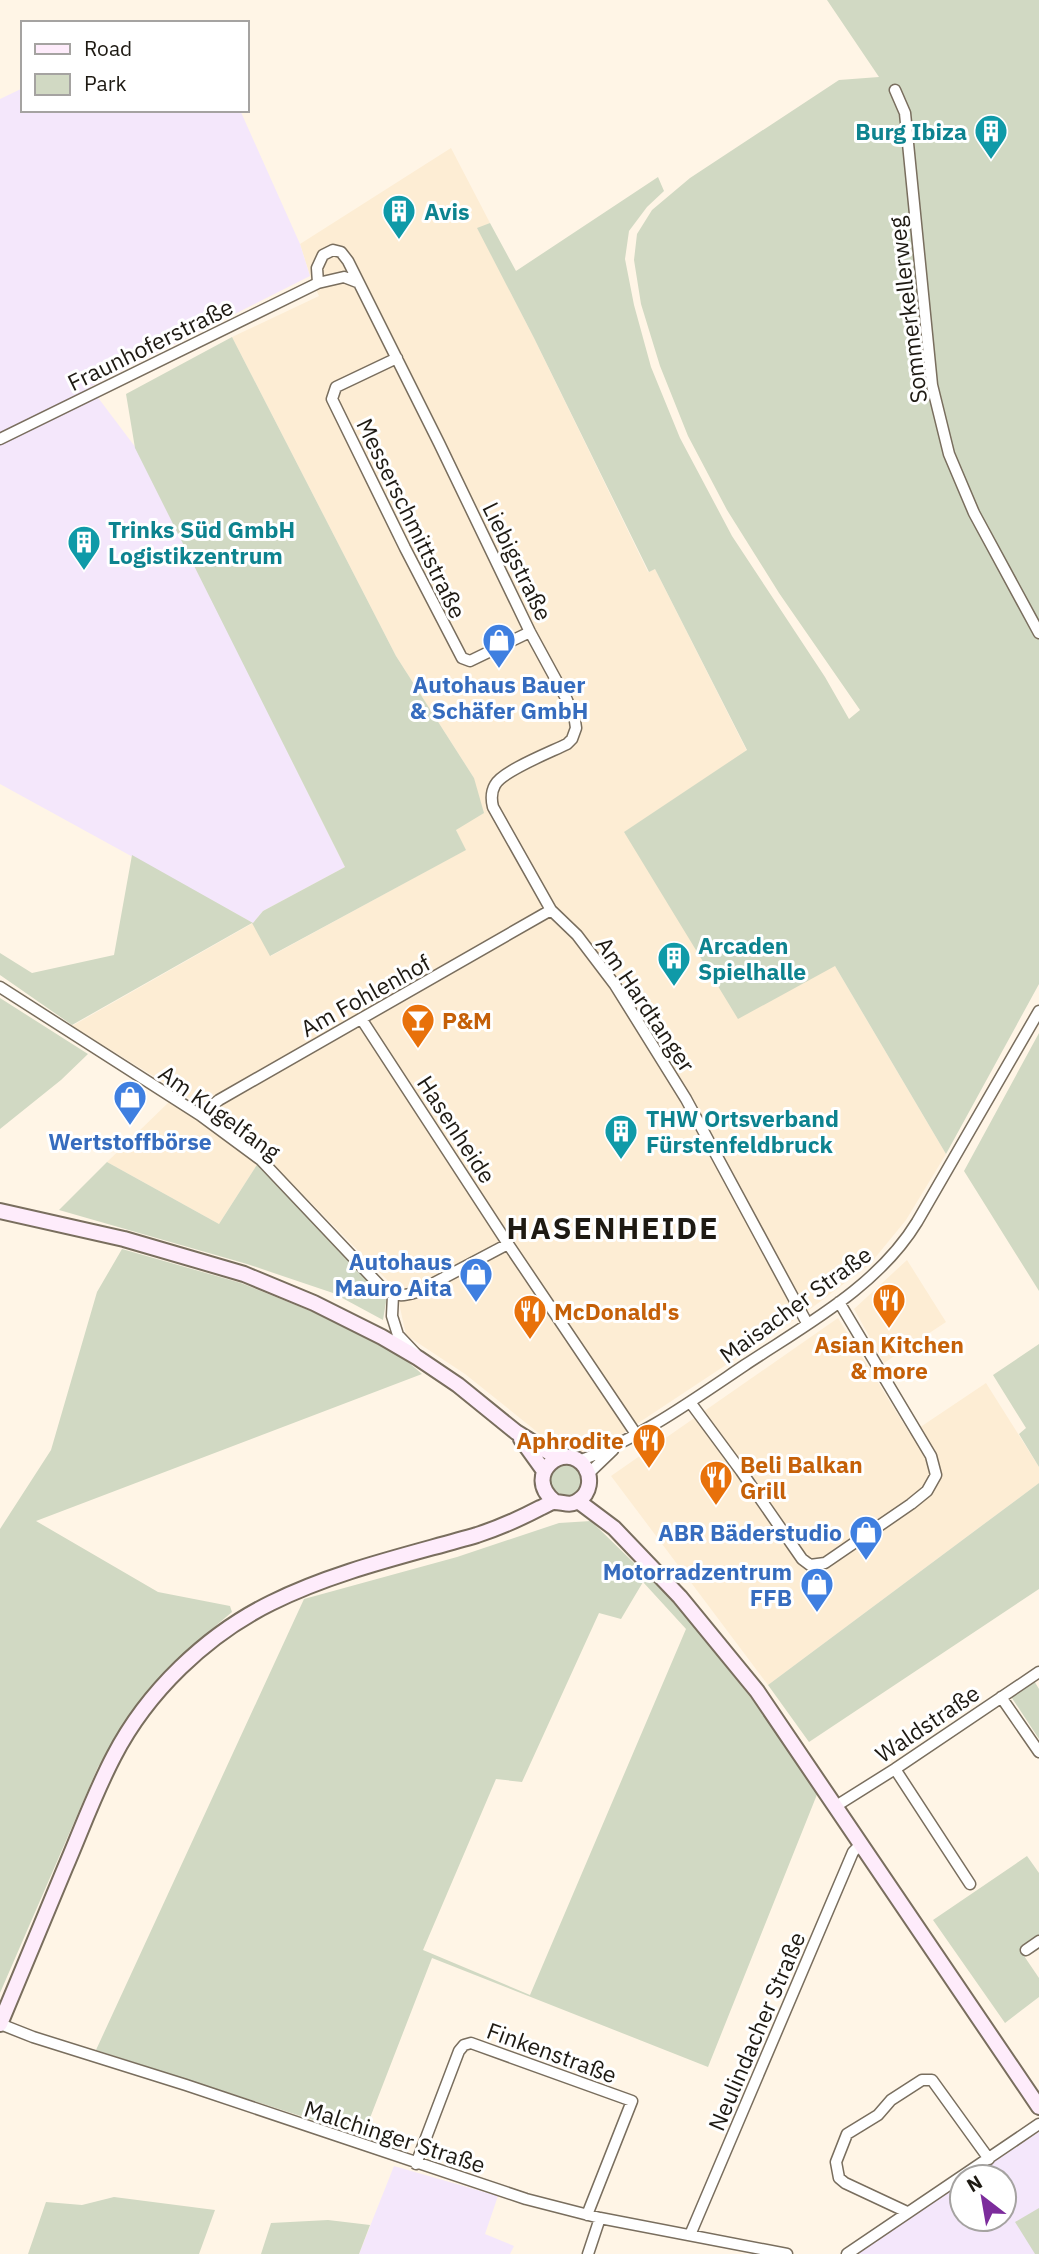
<svg xmlns="http://www.w3.org/2000/svg" width="1039" height="2254" font-family="'IBM Plex Sans',sans-serif">
<style>
.built{fill:#fdedd4}
.industrial{fill:#f4e7fb}
.green{fill:#d1d9c3;fill-rule:evenodd}
.lines{fill:none;stroke-linecap:round;stroke-linejoin:round}
.street-casing{stroke:#796e5e;stroke-width:13}
.secondary-casing{stroke:#796e5e;stroke-width:18}
.street{stroke:#fff;stroke-width:10}
.secondary{stroke:#feecfb;stroke-width:14}
.labels{text-anchor:middle;dominant-baseline:central;stroke-width:6;stroke-linejoin:round;paint-order:stroke}
.culture-label{font-size:23px;font-weight:bold;fill:#0d838f;stroke:#fff;text-anchor:start}
.street-label{font-size:23px;fill:#1e1a13;stroke:#fff}
.shop-label{font-size:23px;font-weight:bold;fill:#366cbe;stroke:#fff;text-anchor:end}
.food-label{font-size:23px;font-weight:bold;fill:#c56008;stroke:#fff;text-anchor:start}
.district-label{font-size:30px;font-weight:bold;letter-spacing:2px;fill:#1e1a13;stroke:#fff}
</style>
<rect width="100%" height="100%" fill="#fff5e6"/>
<path class="built" d="M451,148L490,223L478,229L534,338L648,572L655,569L747,751L624,833L835,966L946,1154L906,1220L870,1264L809,1310L593,1453L556,1447L465,1374L406,1335L396,1289L263,1154L202,1106L72,1026L253,923L271,956L465,850L456,830L474,778L396,656L232,337L319,296L310,276L300,244Z
M169,1102L194,1115L258,1163L219,1224L107,1162Z
M907,1260L946,1322L884,1363L854,1309Z
M838,1318L910,1434L986,1383L1039,1467V1483L768,1685L611,1476Z"/>
<path class="industrial" d="M23,88V110H240L300,244L310,276L90,387L136,448L345,867L263,911L253,923L0,784V99Z
M1039,2132V2254H860L859,2252L962,2183V2219H1004V2177H971Z
M394,2166L498,2196L485,2234L514,2246L510,2254H359Z"/>
<path class="green" d="M827,0H1039V984L946,1154L835,966L738,1019L624,832L747,750L655,569L649,572L534,338L477,228L490,223L516,271L658,177L664,191L647,207L629,231L625,259L634,305L651,367L680,438L732,536L825,677L849,719L860,710L779,593L727,510L688,436L660,366L641,304L634,260L637,234L652,210L690,178L839,80L879,77Z
M232,337L396,656L474,778L484,813L456,830L466,850L270,956L252,923L72,1025L0,975V953L32,973L114,955L132,855L253,923L263,911L345,867L135,448L126,394Z
M0,998L88,1054L61,1080L0,1129Z
M1039,1033V1291L964,1171Z
M107,1162L219,1224L258,1163L387,1296L383,1320L333,1293L247,1264L59,1210Z
M122,1249L241,1283L323,1316L401,1356L422,1374L36,1521L158,1592L230,1606L232,1612L186,1651L150,1688L98,1767L0,1993V1529L51,1450L97,1292Z
M1039,1344V1467L1019,1434L1026,1428L993,1375Z
M548 1480a17 17 0 1 1 34 0a17 17 0 1 1-34 0Z
M1039,1483V1589L809,1742L768,1685Z
M591,1521L672,1600L752,1699L818,1792L708,2067L432,1958L363,2136L96,2050L304,1599L457,1557L559,1523ZM643,1582L686,1629L530,1995L423,1950L496,1779L522,1782L599,1613L621,1619Z
M1033,1679L1039,1689V1739L1010,1695Z
M1027,1856L1039,1873V1936L1020,1950L1039,1978V1997L1005,2023L933,1920Z
M114,2197L215,2210L199,2254H28L46,2202L82,2205Z
M1039,2208V2254H1035L1015,2222Z
M328,2220L370,2225L359,2254H261L271,2223Z"/>
<g class="lines">
<defs>
<path id="street" d="M895,90L905,113L932,385L949,454L974,513L1039,633
M318,283L317,268L323,255L333,250L341,252L348,261L439,443L530,632L567,700L575,721L576,728L572,739L567,744C551,752 502,771 495,785C491,792 491,799 493,807L551,910L577,935L615,985L686,1099L807,1323
M397,358L336,387L332,399L405,548L462,658L470,661L530,632
M0,439L318,283L344,277L357,282
M0,987L200,1115L261,1160L384,1290C396,1297 404,1296 417,1292L508,1244
M362,1020L508,1244L636,1434
M200,1115L219,1100L551,910
M393,1295L392,1316L398,1335L416,1354
M690,1402L741,1471L802,1559L810,1565L825,1563L911,1504L927,1491L936,1475L931,1456L839,1302
M579,1461C639,1439 693,1400 745,1365C807,1324 878,1286 917,1222L1039,1011
M588,1474L613,1450
M1001,1697L1039,1752
M895,1769L970,1884
M836,1806L895,1769L1039,1672
M1026,1950L1039,1941
M0,2024L33,2037L186,2085L526,2199L600,2218L787,2254
M416,2164L459,2051L464,2045L471,2043L632,2101L587,2215
M907,2212L845,2183L839,2178L836,2162L847,2134L878,2115L891,2100L922,2080H932L989,2159
M690,2235L853,1852L860,1845
M588,2254L600,2218
M847,2254L1039,2124"/>
<path id="secondary" d="M0,1211L124,1239L244,1274L314,1303L382,1337L418,1358L458,1385L516,1432L558,1458
M521,1439L544,1471
M578,1501L614,1528L680,1597L757,1691L1039,2107
M0,2024C22,1972 43,1920 65,1868C81,1831 95,1792 114,1756C147,1692 206,1635 271,1603C335,1571 408,1555 477,1535C499,1528 519,1519 540,1508C544,1507 550,1502 554,1502C564,1502 570,1507 579,1500C590,1493 592,1478 585,1467C565,1439 522,1475 554,1501"/>
</defs>
<use href="#street" class="street-casing"/>
<use href="#secondary" class="secondary-casing"/>
<use href="#street" class="street"/>
<use href="#secondary" class="secondary"/>
</g>
<defs>
<symbol id="building-pin" viewBox="-11 -11 22 30"><path d="M0 17L-7.5 6A9.5 9.5 0 1 1 7.5 6Z" fill="#0f9aa8" stroke="#fff"/><path d="M-4-6H4V6H1V3H-1V6H-4ZM-2.5-4.3h1.7v1.8h-1.7ZM.8-4.3h1.7v1.8H.8ZM-2.5-1h1.7V.8h-1.7ZM.8-1h1.7V.8H.8Z" fill="#fff"/></symbol>
<symbol id="shop-pin" viewBox="-11 -11 22 30"><path d="M0 17L-7.5 6A9.5 9.5 0 1 1 7.5 6Z" fill="#3f7fe0" stroke="#fff"/><path d="M-5-2.5h2.3a2.7 3.5 0 0 1 5.4 0H5L5.5 6h-11ZM-1.5-2.5h3a1.5 2.3 0 0 0-3 0Z" fill="#fff"/></symbol>
<symbol id="bar-pin" viewBox="-11 -11 22 30"><path d="M0 17L-7.5 6A9.5 9.5 0 1 1 7.5 6Z" fill="#e8710a" stroke="#fff"/><path d="M-6-5H6L.8 .8V4.5H3.5V6h-7V4.5H-.8V.8Z" fill="#fff"/></symbol>
<symbol id="restaurant-pin" viewBox="-11 -11 22 30"><path d="M0 17L-7.5 6A9.5 9.5 0 1 1 7.5 6Z" fill="#e8710a" stroke="#fff"/><path d="M-5-6h1v4h1v-4h1v4h1v-4h1v5L-1.5 .5V6h-2V.5L-5-1ZM5-6V6H3V1.5H1.5Q1.5-4 5-6Z" fill="#fff"/></symbol>
</defs>
<g fill-rule="evenodd">
<use href="#building-pin" x="972" y="112" width="38" height="52"/>
<use href="#building-pin" x="380" y="192" width="38" height="52"/>
<use href="#building-pin" x="65" y="523" width="38" height="52"/>
<use href="#shop-pin" x="480" y="621" width="38" height="52"/>
<use href="#building-pin" x="655" y="939" width="38" height="52"/>
<use href="#bar-pin" x="399" y="1001" width="38" height="52"/>
<use href="#shop-pin" x="111" y="1078" width="38" height="52"/>
<use href="#building-pin" x="602" y="1112" width="38" height="52"/>
<use href="#shop-pin" x="457" y="1255" width="38" height="52"/>
<use href="#restaurant-pin" x="870" y="1281" width="38" height="52"/>
<use href="#restaurant-pin" x="511" y="1292" width="38" height="52"/>
<use href="#restaurant-pin" x="630" y="1421" width="38" height="52"/>
<use href="#restaurant-pin" x="697" y="1458" width="38" height="52"/>
<use href="#shop-pin" x="847" y="1513" width="38" height="52"/>
<use href="#shop-pin" x="798" y="1565" width="38" height="52"/>
</g>
<g class="labels">
<g class="culture-label">
<text x="967" y="131" text-anchor="end">Burg Ibiza</text>
<text x="424" y="211">Avis</text>
<text x="108" y="529">Trinks Süd GmbH<tspan x="108" dy="26">Logistikzentrum</tspan></text>
<text x="698" y="945">Arcaden<tspan x="698" dy="26">Spielhalle</tspan></text>
<text x="646" y="1118">THW Ortsverband<tspan x="646" dy="26">Fürstenfeldbruck</tspan></text>
</g>
<g class="street-label">
<text transform="translate(907 310) rotate(-97)">Sommerkellerweg</text>
<text transform="translate(150 344) rotate(-26)">Fraunhoferstraße</text>
<text transform="translate(412 518) rotate(64)">Messerschmittstraße</text>
<text transform="translate(518 561) rotate(64)">Liebigstraße</text>
<text transform="translate(365 995) rotate(-29)">Am Fohlenhof</text>
<text transform="translate(646 1004) rotate(56)">Am Hardtanger</text>
<text transform="translate(220 1112) rotate(36)">Am Kugelfang</text>
<text transform="translate(457 1129) rotate(57)">Hasenheide</text>
<text transform="translate(795 1304) rotate(-36)">Maisacher Straße</text>
<text transform="translate(927 1723) rotate(-34)">Waldstraße</text>
<text transform="translate(756 2031) rotate(-67)">Neulindacher Straße</text>
<text transform="translate(552 2052) rotate(20)">Finkenstraße</text>
<text transform="translate(395 2136) rotate(18)">Malchinger Straße</text>
</g>
<g class="shop-label">
<text x="499" y="684" text-anchor="middle">Autohaus Bauer<tspan x="499" dy="26">&amp; Schäfer GmbH</tspan></text>
<text x="130" y="1141" text-anchor="middle">Wertstoffbörse</text>
<text x="452" y="1261">Autohaus<tspan x="452" dy="26">Mauro Aita</tspan></text>
<text x="842" y="1532">ABR Bäderstudio</text>
<text x="792" y="1571">Motorradzentrum<tspan x="792" dy="26">FFB</tspan></text>
</g>
<g class="food-label">
<text x="442" y="1020">P&amp;M</text>
<text x="554" y="1311">McDonald's</text>
<text x="889" y="1344" text-anchor="middle">Asian Kitchen<tspan x="889" dy="26">&amp; more</tspan></text>
<text x="624" y="1440" text-anchor="end">Aphrodite</text>
<text x="740" y="1464">Beli Balkan<tspan x="740" dy="26">Grill</tspan></text>
</g>
<g class="district-label">
<text x="613" y="1227">HASENHEIDE</text>
</g>
</g>
<rect x="21" y="21" width="228" height="91" fill="#ffffff" stroke="#a5a3a1" stroke-width="2"/>
<rect x="35" y="44" width="35" height="10" fill="#feecfb" stroke="#a5a3a1" stroke-width="2"/>
<text x="84" y="56" font-size="21" fill="#1e1a13">Road</text>
<rect x="35" y="74" width="35" height="21" fill="#d1d9c3" stroke="#a5a3a1" stroke-width="2"/>
<text x="84" y="91" font-size="21" fill="#1e1a13">Park</text>
<g transform="translate(983 2198) rotate(329)"><circle r="33" fill="#ffffff" stroke="#a5a3a1" stroke-width="2"/>
<path d="M0-5L12 26L0 18L-12 26Z" fill="#7c2c9c"/>
<text y="-10" font-size="19" font-weight="bold" text-anchor="middle" fill="#1e1a13">N</text>
</g>
</svg>
